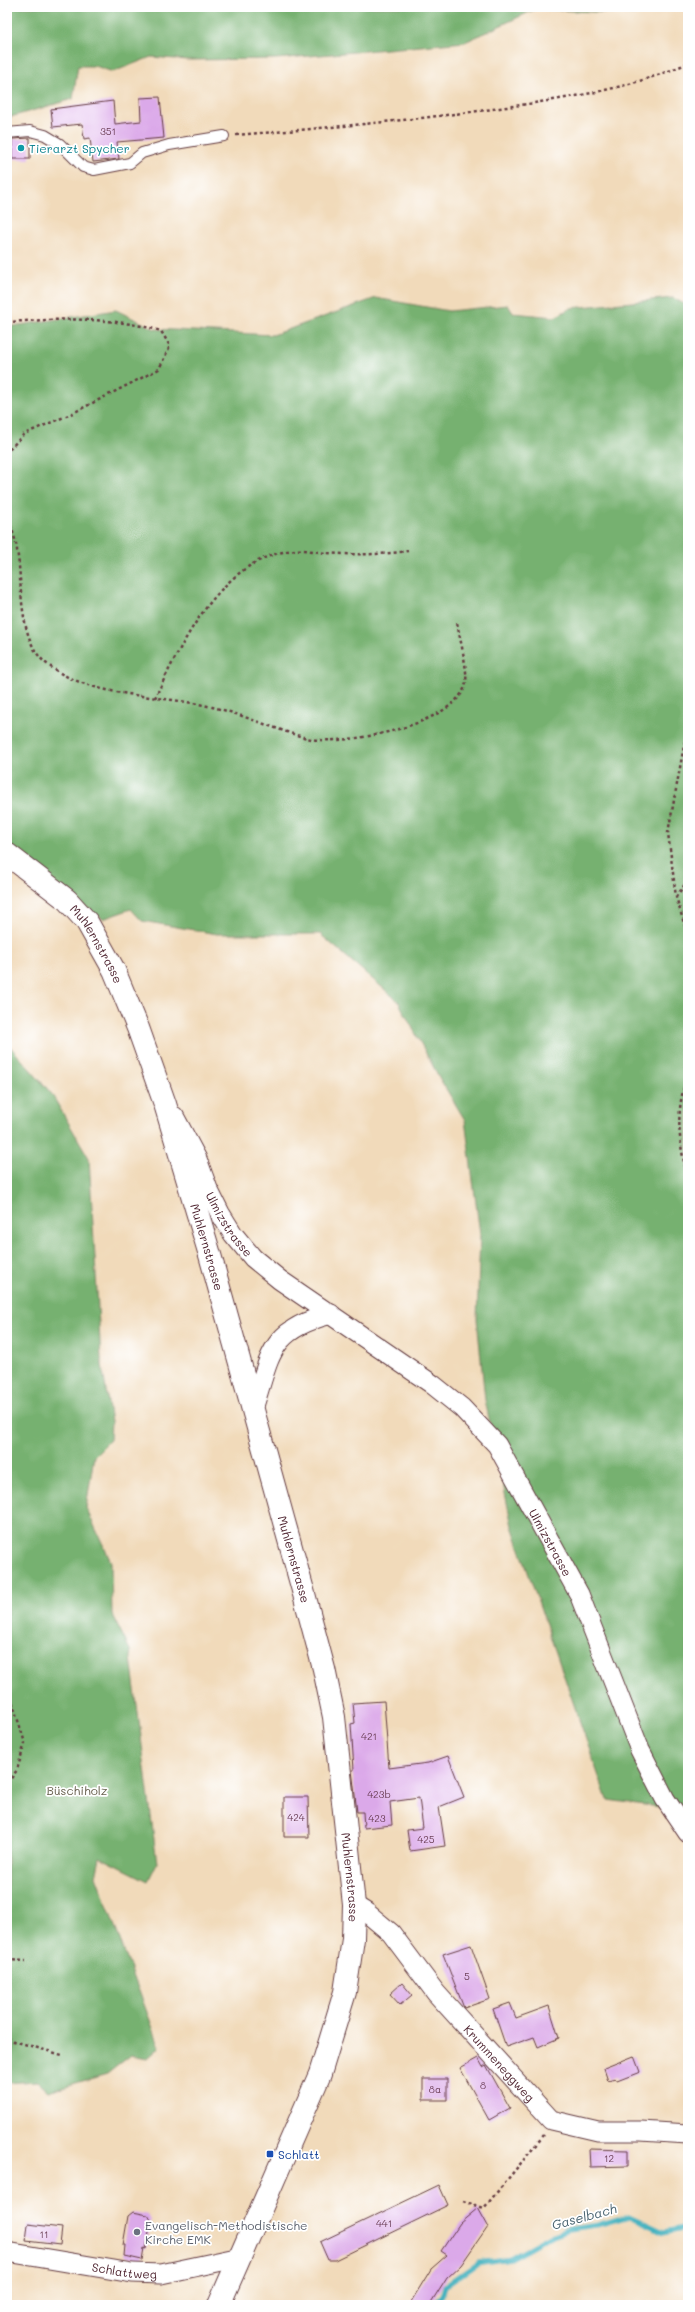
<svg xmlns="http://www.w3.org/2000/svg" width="695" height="2312" font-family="Mali,sans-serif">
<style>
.forest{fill:#76b170;stroke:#60684e}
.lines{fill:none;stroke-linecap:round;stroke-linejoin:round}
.stream{stroke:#44b2bf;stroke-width:5}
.building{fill:#dba9e9}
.lane-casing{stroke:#633b40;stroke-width:12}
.street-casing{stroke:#633b40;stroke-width:21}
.secondary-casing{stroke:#633b40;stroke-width:24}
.path{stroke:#633b40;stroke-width:2.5;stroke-dasharray:3 3;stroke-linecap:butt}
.lane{stroke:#fff;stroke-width:10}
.street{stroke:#fff;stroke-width:19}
.secondary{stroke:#fff;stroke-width:22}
.culture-dot{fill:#0f9aa8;stroke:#fff;stroke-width:1.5}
.transit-dot{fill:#1a4fb4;stroke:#fff;stroke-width:1.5}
.worship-dot{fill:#6b7280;stroke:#fff;stroke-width:1.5}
.labels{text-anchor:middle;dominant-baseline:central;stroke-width:3.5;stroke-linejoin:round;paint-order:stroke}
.number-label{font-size:10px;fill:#6e425a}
.culture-label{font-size:12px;fill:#0d838f;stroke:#fff;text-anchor:start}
.street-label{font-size:12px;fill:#4a1f2b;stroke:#fff}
.park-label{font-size:12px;fill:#645c49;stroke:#fff}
.transit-label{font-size:12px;fill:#164399;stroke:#fff;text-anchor:start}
.worship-label{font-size:12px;fill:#5b616d;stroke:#fff;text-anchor:start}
.water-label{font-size:13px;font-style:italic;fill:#47616e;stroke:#fff}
</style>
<rect width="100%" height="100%" fill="#fff"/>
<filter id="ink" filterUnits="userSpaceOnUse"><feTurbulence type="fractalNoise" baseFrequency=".025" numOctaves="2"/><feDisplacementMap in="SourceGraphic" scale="8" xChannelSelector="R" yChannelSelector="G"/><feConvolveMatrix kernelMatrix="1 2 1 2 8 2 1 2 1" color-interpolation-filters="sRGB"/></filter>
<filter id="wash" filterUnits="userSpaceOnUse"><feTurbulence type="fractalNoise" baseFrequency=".012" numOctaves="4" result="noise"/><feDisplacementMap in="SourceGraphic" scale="16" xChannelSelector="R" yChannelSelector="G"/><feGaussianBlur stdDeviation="0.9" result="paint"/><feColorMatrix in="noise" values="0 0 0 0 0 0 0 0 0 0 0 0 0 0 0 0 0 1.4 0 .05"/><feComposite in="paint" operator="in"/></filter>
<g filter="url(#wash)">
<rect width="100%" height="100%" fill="#f1daba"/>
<path class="forest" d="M7,7H667L634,14L536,9L465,42L276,59L188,60L151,57L113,72L95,66H78L73,99L7,118Z
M376,298L449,311L508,305L513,313L555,317L571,308L673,298L688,306V1815L683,1810L607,1800L512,1526L485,1400L477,1319L480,1234L465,1120L440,1079L398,1001L320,934H217L142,921L131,909L103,919L7,855V327L116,310L155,329L273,335Z
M7,1043L51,1093L89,1158L101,1358L111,1422L110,1440L94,1456L86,1508L111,1562L112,1614L130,1650L157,1863L148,1881L100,1857L96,1876L160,2047L148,2058L131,2055L107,2074L48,2091L37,2081L7,2083Z"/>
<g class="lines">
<path class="stream" d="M433,2305L442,2296L445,2286L478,2263L510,2258L552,2235L569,2229L597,2225L629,2216L664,2232L688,2227"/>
</g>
<g id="blocks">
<path class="building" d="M160,97L164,138L117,142L119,159L93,162L90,138L84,139L82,124L53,127L51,109L113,101L115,124L141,121L140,98Z
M30,138V159H12V139Z
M384,1701L389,1768L428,1763L448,1756L464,1797L439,1807L445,1846L410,1851L407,1830L423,1828L419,1798L390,1802L392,1825L364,1828L363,1812H357L352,1770H354L351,1724L355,1723L353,1703Z
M284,1797H308L309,1837H284Z
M471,1945L490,1999L464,2008L443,1954Z
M402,1983L412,1995L400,2005L390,1994Z
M510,2003L516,2018L549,2006L559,2038L538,2047L534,2037L506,2047L493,2009Z
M634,2056L640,2072L617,2081L615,2078L608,2080L604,2068Z
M478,2058L483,2067L486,2065L510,2108L489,2120L460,2068Z
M423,2079H447V2100H423Z
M589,2149L628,2150V2166L590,2167Z
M439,2185L448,2205L335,2260H328L320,2242Z
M478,2208L488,2226L461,2265L447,2278L430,2305H409L431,2269L447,2255L441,2251L460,2223Z
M133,2212L148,2215L151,2220L146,2249L144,2248L142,2260L124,2256L125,2245H123L128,2216Z
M28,2224L62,2228L60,2245L26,2241Z"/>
</g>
</g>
<g filter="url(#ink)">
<use href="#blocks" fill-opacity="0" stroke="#633b40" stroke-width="1"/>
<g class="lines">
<defs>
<path id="lane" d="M7,133L30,131L45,135L60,144L83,167L94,170L130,163L142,153L169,145L224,136"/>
<g id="street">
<path id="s1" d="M174,1116L197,1159L208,1189L220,1213L233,1234L253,1258L280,1280L432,1384L462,1408L497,1445L579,1594L640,1750L665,1799L688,1833"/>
<path d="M253,1409C271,1354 269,1330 331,1314"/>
<path id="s2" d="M354,1905L367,1913L391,1933L436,1993L551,2120L598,2131H641L688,2134"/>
<path id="s3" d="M7,2252L132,2273L161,2274L241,2257"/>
</g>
<g id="secondary">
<path id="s4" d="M7,854L67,900L87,922L114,970L138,1028L165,1104L210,1255L304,1594L324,1669L334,1717L354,1905L353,1939L345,1992L320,2074L219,2305"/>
</g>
</defs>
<use href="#lane" class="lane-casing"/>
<use href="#street" class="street-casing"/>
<use href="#secondary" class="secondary-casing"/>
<path class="path" d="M236,135C326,128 417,120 507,107C569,98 630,89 688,63
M7,322C58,319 111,316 161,331L170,346L159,369L71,414L24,434L7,452
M7,514C10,526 16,538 17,550C23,583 17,641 47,664C91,699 160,694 212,707C245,715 278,731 311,739C346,746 460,724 466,682C468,669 459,636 457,622
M155,698C183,640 223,556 296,550C305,549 316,552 326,553C354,555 381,555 408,551
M688,724L668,833L676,897L688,936
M676,897L688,880
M688,1076C675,1107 678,1144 688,1176
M7,1685L25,1743L17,1770L7,1784
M7,1960L26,1961
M7,2039L62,2055
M463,2201L484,2208L544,2135"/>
<use href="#lane" class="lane"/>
<use href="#street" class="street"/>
<use href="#secondary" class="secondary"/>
</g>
</g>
<circle class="culture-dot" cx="21" cy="148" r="4"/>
<rect class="transit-dot" x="266" y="2150" width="8" height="8" rx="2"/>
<circle class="worship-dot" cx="137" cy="2232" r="4"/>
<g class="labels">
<g class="number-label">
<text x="108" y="131">351</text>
<text x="369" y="1736">421</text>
<text x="379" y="1794">423b</text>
<text x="296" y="1817">424</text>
<text x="377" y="1818">423</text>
<text x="426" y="1839">425</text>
<text x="467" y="1976">5</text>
<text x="483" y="2085">8</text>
<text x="435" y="2089">8a</text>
<text x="609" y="2158">12</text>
<text x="384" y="2223">441</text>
<text x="44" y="2234">11</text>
</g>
<g class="culture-label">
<text x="29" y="148">Tierarzt Spycher</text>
</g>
<g class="street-label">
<text stroke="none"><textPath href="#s4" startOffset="129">Muhlernstrasse</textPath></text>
<text stroke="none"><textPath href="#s1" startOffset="122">Ulmizstrasse</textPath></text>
<text stroke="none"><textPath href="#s4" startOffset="453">Muhlernstrasse</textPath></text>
<text stroke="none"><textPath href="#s1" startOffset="583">Ulmizstrasse</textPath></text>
<text stroke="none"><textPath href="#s4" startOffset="777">Muhlernstrasse</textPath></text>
<text stroke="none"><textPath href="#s4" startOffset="1101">Muhlernstrasse</textPath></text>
<text stroke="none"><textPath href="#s2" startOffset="216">Krummeneggweg</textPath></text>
<text stroke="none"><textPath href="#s3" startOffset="119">Schlattweg</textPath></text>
</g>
<g class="park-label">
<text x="77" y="1790">Büschiholz</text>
</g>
<g class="transit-label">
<text x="278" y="2154">Schlatt</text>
</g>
<g class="worship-label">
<text x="145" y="2225">Evangelisch-Methodistische<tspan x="145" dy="14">Kirche EMK</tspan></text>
</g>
<g class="water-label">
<text transform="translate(584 2216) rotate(-15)">Gaselbach</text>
</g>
</g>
<rect width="695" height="2312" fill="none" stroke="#fff" stroke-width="24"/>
</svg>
